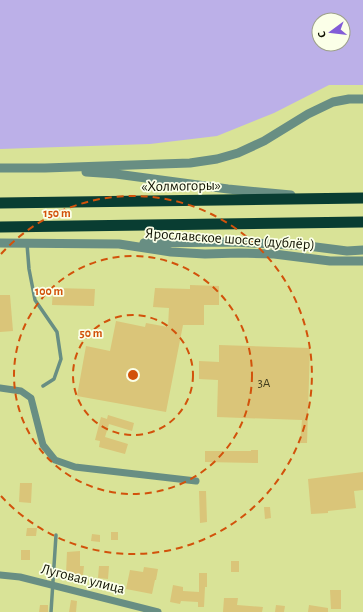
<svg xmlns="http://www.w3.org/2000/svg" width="363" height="612" font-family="'Alegreya Sans',sans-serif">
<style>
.green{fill:#bcb0e8;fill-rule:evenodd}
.building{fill:#dac579}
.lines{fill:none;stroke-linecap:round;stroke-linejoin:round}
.service{stroke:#688e83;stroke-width:3.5}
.minor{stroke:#688e83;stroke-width:7}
.tertiary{stroke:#688e83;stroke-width:9}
.trunk{stroke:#093d32;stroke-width:11}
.ring{fill:none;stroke:#d2520b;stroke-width:2;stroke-dasharray:7 5}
.labels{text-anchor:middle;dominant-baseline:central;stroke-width:3.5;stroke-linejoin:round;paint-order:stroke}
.number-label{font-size:13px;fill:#423e1e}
.street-label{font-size:15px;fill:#0f1100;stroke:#fbffe8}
.centre{fill:#d2520b;stroke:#fbffe8;stroke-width:2}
.ring-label{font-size:12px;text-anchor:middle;font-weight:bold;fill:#d2520b;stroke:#fbffe8;stroke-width:3.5;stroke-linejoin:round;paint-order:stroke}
</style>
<rect width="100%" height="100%" fill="#d9e397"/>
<path class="green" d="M0,0H363V85H329L274,113L217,136L150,144L0,149ZM319,20H343V44H319Z"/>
<path class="building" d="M190,285L219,286V305H204V325H183L166,412L77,396L86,346L110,351L116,321L145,327L146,323L168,327L169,308L153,307L155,288L190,289Z
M53,288L95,289L94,306L52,305Z
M0,295H10L13,331L0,332Z
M219,345L310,348L307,443H300L302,420L217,417L218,380L199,379V361L219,362Z
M108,415L134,423L132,431L109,424L105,437L128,444L125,454L99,447L100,441L95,440L101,417L107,419Z
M251,450H258V463L205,462V451H251Z
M363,472V490L354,491L356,508L328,511V513L311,514L308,479Z
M20,483H32L31,503L19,502Z
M199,491H206L207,522L200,523Z
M264,507H270L271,518L265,519Z
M27,528H37L36,536H26Z
M111,532H118V540H111Z
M92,534L100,535V542L91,541Z
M21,550H30V560H21Z
M80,551V566H84L83,575L66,574L67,552Z
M231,561H239V572H231Z
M99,566H109L108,579L98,578Z
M144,567L158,569L156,580H155L152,594L126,589L130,570L143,572Z
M199,573H207V587H205L204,607H198V602L181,601L180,604L170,602L173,585L183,587V591L199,592Z
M330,590H341V609H331Z
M224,598H238L237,605L263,607L262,612H223Z
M71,600L77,601L76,612H69Z
M40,605H48V612H39Z
M276,605L285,606L284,612H275Z
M309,605L328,608V612H308Z"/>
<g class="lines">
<path class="service" d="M27,244L29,269L35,300L57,332L61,359L54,379L43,386
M51,612L56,535"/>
<path class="minor" d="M0,388L21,391L31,398L43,445L55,460L75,467L196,481
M0,575L20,577L158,612"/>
<path class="tertiary" d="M0,168H45L190,163L217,159L238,153L264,141L308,114L333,102L349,99H363
M86,172L116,174L228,189L291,195
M0,243L119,244L171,252L205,254L239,253L274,254L330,261H363
M144,243L234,242L308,246L347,251L363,250"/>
<path class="trunk" d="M0,203L363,198
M0,227L363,222"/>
</g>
<g class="ring">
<circle cx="133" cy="375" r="60"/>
<circle cx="133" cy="375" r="119"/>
<path d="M1 254A179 179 0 1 1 1 496"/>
</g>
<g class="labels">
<g class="number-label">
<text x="264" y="383">3А</text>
</g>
<g class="street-label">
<text transform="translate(181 186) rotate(-1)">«Холмогоры»</text>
<text transform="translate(230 239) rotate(4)">Ярославское шоссе (дублёр)</text>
<text transform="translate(83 579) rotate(14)">Луговая улица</text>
</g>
</g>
<circle cx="133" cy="375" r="6" class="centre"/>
<g class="ring-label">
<text x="57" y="217">150 m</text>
<text x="49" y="295">100 m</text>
<text x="91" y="337">50 m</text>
</g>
<g transform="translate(331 32) rotate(255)"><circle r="19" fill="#fbffe8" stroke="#9da08b"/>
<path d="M0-3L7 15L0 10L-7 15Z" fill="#825cd7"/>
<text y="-6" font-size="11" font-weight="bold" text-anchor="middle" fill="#0f1100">С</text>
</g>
</svg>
